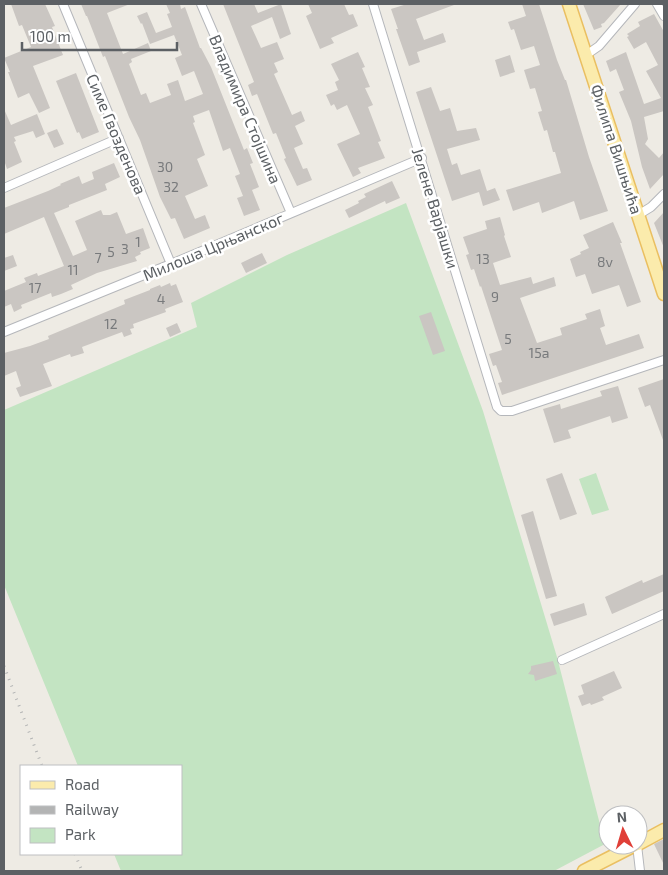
<svg xmlns="http://www.w3.org/2000/svg" width="668" height="875" font-family="'Exo 2',sans-serif">
<style>
.green{fill:#c3e4c2}
.building{fill:#cac6c2}
.lines{fill:none;stroke-linecap:round;stroke-linejoin:round}
.street-casing{stroke:#b5b7bb;stroke-width:10}
.primary-casing{stroke:#eabf61;stroke-width:15}
.street{stroke:#fff;stroke-width:8}
.primary{stroke:#fbebac;stroke-width:12}
.rail{stroke:#b3b4b4;stroke-width:3;stroke-dasharray:1 6;stroke-linecap:butt}
.labels{text-anchor:middle;dominant-baseline:central;stroke-width:5;stroke-linejoin:round;paint-order:stroke}
.number-label{font-size:14px;fill:#787a7c}
.street-label{font-size:16px;fill:#5c6064;stroke:#fff}
</style>
<rect width="100%" height="100%" fill="#eeebe4"/>
<path class="green" d="M406,203L483,411L557,657L605,844L554,871H121L114,854H181V766H78L4,585V410L197,327L191,303L287,255Z
M596,473L609,510L592,515L579,479Z"/>
<path class="building" d="M11,4H45L55,26L52,27L63,55L33,66L50,108L39,113L29,93L18,98L8,72H10L4,58L31,47L22,25L19,26Z
M81,4H130L107,13L123,54L148,43L151,51L131,59L132,62L129,64L141,95L146,93L150,103L171,95L167,84L178,80L185,101L203,94L194,71L182,76L175,58L182,55L174,35L150,44L142,23L141,24L137,16L147,12L156,33L172,27L167,14L170,13L166,4H180L181,9L185,7L200,48H201L211,67L244,150L247,148L253,163L250,164L259,187L252,190L260,210L244,216L237,198L243,196L235,176L240,174L230,148L223,151L209,110L193,116L195,122L193,123L205,155L197,159L208,186L185,196L195,219L205,215L210,228L184,239L175,218L171,219L160,197L140,140L129,117L105,56L103,57L87,16H86Z
M223,4H254L258,13L281,4L291,34L280,39L272,17L251,26L261,48L277,42L284,59L274,63L278,72L274,74L292,115L301,111L305,121L295,126L303,144L294,148L303,169L307,168L312,180L297,186L284,159L286,158L276,133L273,134L257,94L252,96L248,85L254,82Z
M308,4H344L349,15L353,14L358,26L331,38L334,43L320,49L306,16L312,13Z
M407,4L454,5L416,19L424,40L443,33L446,42L417,52L420,62L409,66L396,29H398L391,9Z
M522,4H539L557,60L565,80H566L589,157L608,211L580,220L574,201L542,213L539,202L513,211L506,190L561,173L555,152H553L547,130L544,131L538,112L542,111L535,88L530,89L524,70L540,65L534,46L521,50L514,29L511,30L508,22L526,16Z
M583,4H621L604,23L601,24L602,27L594,30Z
M654,14L664,32V111L644,117L648,139L645,144L659,158L664,152V174L650,189L642,167L631,121L619,92L624,90L616,69L610,72L606,61L626,52L644,104L661,98L646,71L658,65L646,42L634,49L627,37L629,36L627,34L640,26L638,22Z
M358,52L365,67L362,68L370,87L365,88L373,105L368,107L381,141L378,142L385,158L358,168L361,173L353,177L337,144L360,134L347,105L337,110L334,104L331,106L326,95L338,90L335,82L339,80L331,64Z
M510,55L515,72L500,77L495,60Z
M76,73L99,132L82,139L79,132L77,133L56,81Z
M431,87L440,111L450,108L457,131L476,128L480,140L447,149L452,165L457,163L461,175L480,169L487,191L495,188L500,200L483,206L479,192L452,201L416,92Z
M4,109L11,125L37,114L45,134L36,138L33,131L14,137L16,141L14,142L22,162L7,169L4,160Z
M57,129L64,144L54,148L47,133Z
M114,163L120,177L105,184L107,190L69,205V207L54,213L73,256L87,250L75,221L101,210L103,215H110L117,212L126,234L143,228L150,248L140,252L141,254L135,257L137,261L97,273L71,285L73,289L61,294L52,297L51,293L21,305L22,308L14,312L11,304L4,307V291L26,282L24,278L37,273L38,276L64,266L44,217L4,234V208L48,191L61,185L60,184L79,176L82,184L94,179L92,172Z
M392,181L400,198L386,204L385,201L349,218L345,210L359,203L358,201L366,197L364,194Z
M664,212V248L654,223Z
M500,217L505,235L504,236L511,257L493,263L500,285L531,277L533,284L554,277L556,286L520,298L537,343L562,335L560,328L587,319L585,314L600,309L605,326L600,328L606,345L639,334L644,348L502,395L498,383L502,382L496,365L493,366L489,354L502,350L481,286L480,287L474,269L471,270L466,255L469,254L463,237L487,229L485,221Z
M613,222L622,243H620L641,302L627,307L619,285L592,294L585,274L576,277L570,259L581,254L580,252L589,248L583,235Z
M262,253L267,263L246,273L241,263Z
M13,255L17,266L4,271V258Z
M170,283L171,286L176,284L183,302L165,309L166,312L133,324L134,328L130,329L132,334L124,337L122,332L82,347L84,353L71,357L70,354L43,364L52,386L20,397L16,388L21,386L16,371L4,376V353L30,346L49,339L48,336L125,304L124,300L150,290V289L160,285L161,287Z
M431,312L445,351L433,355L419,316Z
M177,323L181,332L170,337L166,328Z
M664,379V440H663L650,405L645,407L638,388Z
M618,386L628,418L612,423L610,416L568,430L571,438L554,443L543,409L560,404L561,409L602,396L600,391Z
M562,473L577,514L560,520L546,479Z
M533,511L557,596L546,599L521,515Z
M664,574V591L612,614L605,597L642,580L643,583Z
M584,603L587,615L554,626L550,614Z
M553,661L557,674L535,681L534,675L528,674L531,670V666Z
M614,671L622,688L602,697L604,700L591,705L590,703L582,706L578,696L584,694L581,685Z
M664,839V865L654,844Z"/>
<g class="lines">
<defs>
<path id="street" d="M63,4L171,264
M201,4L291,213
M373,4L497,407L501,411H512L664,360
M657,4L664,16
M586,55L599,46L635,4
M4,188L119,138
M638,215L651,207L664,194
M4,332L171,264L422,158
M562,660L664,614
M637,845L640,871"/>
<path id="primary" d="M569,4L664,294
M638,844L664,830
M584,871L635,845"/>
</defs>
<use href="#street" class="street-casing"/>
<use href="#primary" class="primary-casing"/>
<use href="#street" class="street"/>
<use href="#primary" class="primary"/>
<path class="rail" d="M4,666L42,766
M75,854L82,871"/>
</g>
<g class="labels">
<g class="number-label">
<text x="165" y="166">30</text>
<text x="171" y="186">32</text>
<text x="138" y="241">1</text>
<text x="125" y="248">3</text>
<text x="111" y="251">5</text>
<text x="98" y="257">7</text>
<text x="483" y="258">13</text>
<text x="605" y="261">8v</text>
<text x="73" y="269">11</text>
<text x="35" y="287">17</text>
<text x="495" y="296">9</text>
<text x="161" y="298">4</text>
<text x="111" y="323">12</text>
<text x="508" y="338">5</text>
<text x="539" y="352">15a</text>
</g>
<g class="street-label">
<text transform="translate(246 109) rotate(67)">Владимира Стојшина</text>
<text transform="translate(117 134) rotate(67)">Симе Гвозденова</text>
<text transform="translate(617 149) rotate(72)">Филипа Вишњића</text>
<text transform="translate(436 208) rotate(73)">Јелене Варјашки</text>
<text transform="translate(213 246) rotate(-23)">Милоша Црњанског</text>
</g>
</g>
<rect width="668" height="875" fill="none" stroke="#5c6064" stroke-width="10"/>
<rect x="20" y="765" width="162" height="90" fill="#ffffff" stroke="#bebfc1"/>
<rect x="30" y="781" width="25" height="8" fill="#fbebac" stroke="#bebfc1"/>
<text x="65" y="790" font-size="15" fill="#5c6064">Road</text>
<rect x="30" y="806" width="25" height="8" fill="#b3b4b4" stroke="#bebfc1"/>
<text x="65" y="815" font-size="15" fill="#5c6064">Railway</text>
<rect x="30" y="828" width="25" height="15" fill="#c3e4c2" stroke="#bebfc1"/>
<text x="65" y="840" font-size="15" fill="#5c6064">Park</text>
<g transform="translate(623 830) rotate(355)"><circle r="24" fill="#ffffff" stroke="#bebfc1"/>
<path d="M0-4L9 19L0 12L-9 19Z" fill="#e03f38"/>
<text y="-8" font-size="14" font-weight="bold" text-anchor="middle" fill="#5c6064">N</text>
</g>
<path d="M22 42v8h155v-8" fill="none" stroke="#5c6064" stroke-width="2.5"/>
<text x="30" y="42" font-size="15" fill="#5c6064" stroke="#ffffff" stroke-width="4" paint-order="stroke">100 m</text>
</svg>
